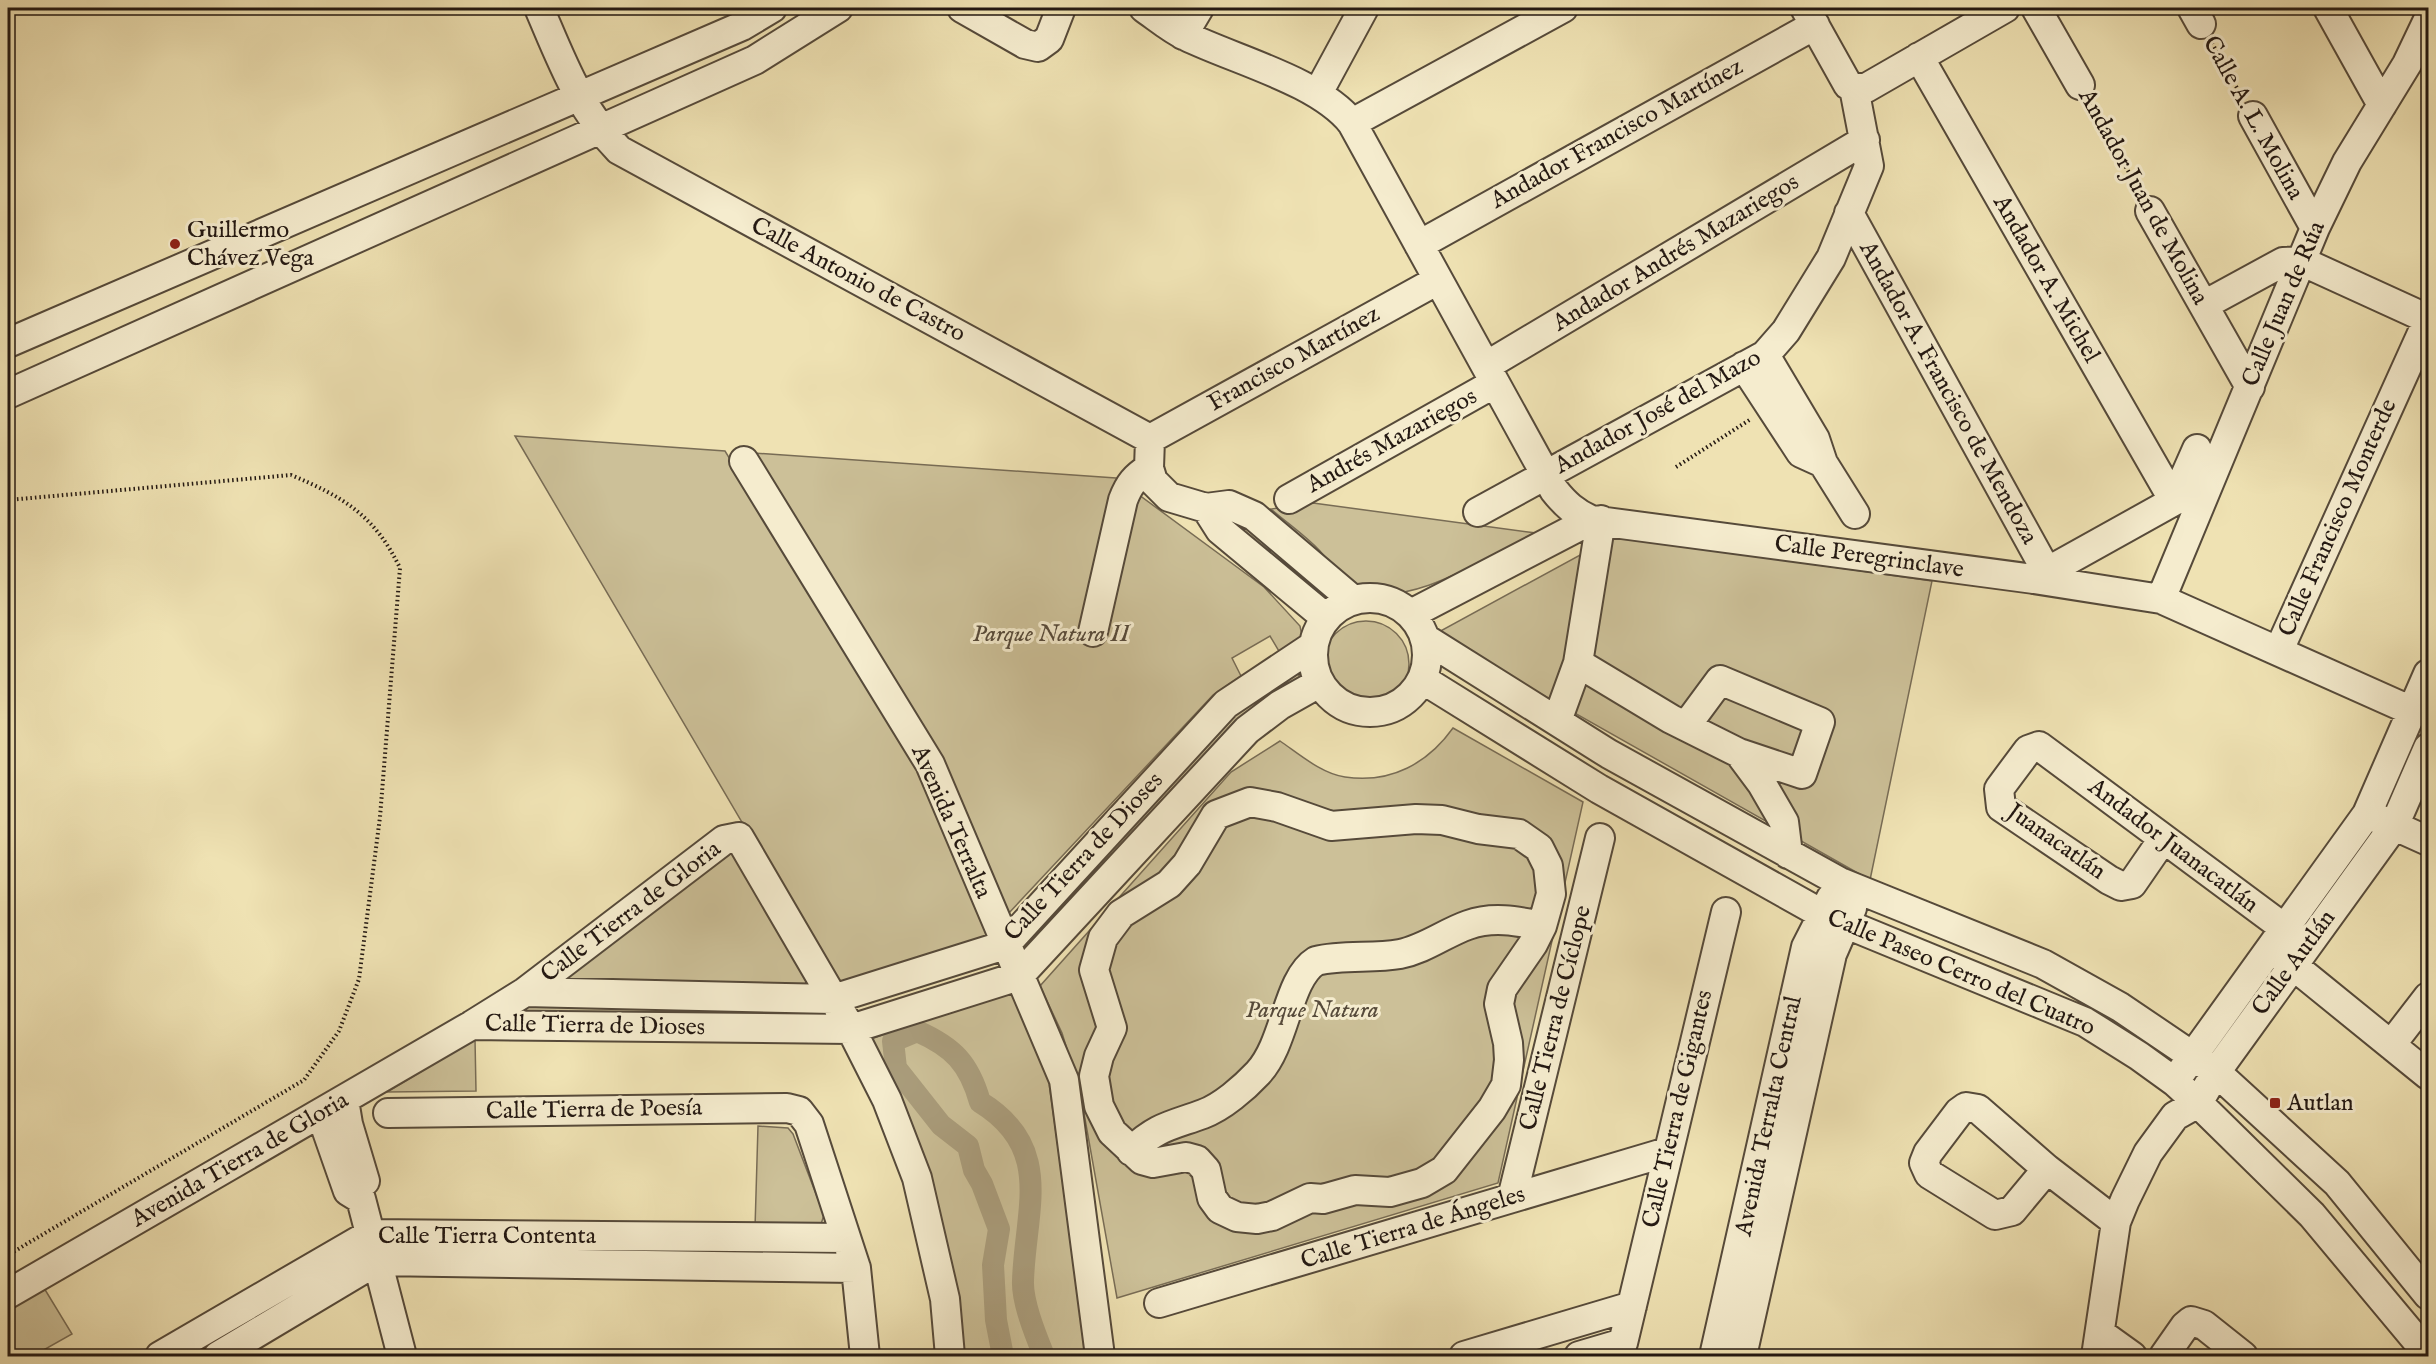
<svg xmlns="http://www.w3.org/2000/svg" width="2436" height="1364" font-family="'IM FELL English',serif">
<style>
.green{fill:#ccc098;stroke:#786c55;stroke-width:1.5}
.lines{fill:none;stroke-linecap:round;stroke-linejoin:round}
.canal{stroke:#aa9d7c;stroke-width:22}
.minor-casing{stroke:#564a3a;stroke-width:32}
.path{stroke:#231812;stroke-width:4;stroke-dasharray:1.5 3;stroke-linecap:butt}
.minor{stroke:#f5ecce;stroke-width:28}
.poi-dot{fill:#8f2418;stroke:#f5ecce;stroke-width:2}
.labels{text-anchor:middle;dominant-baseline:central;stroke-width:6;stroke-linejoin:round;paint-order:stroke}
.street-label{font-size:24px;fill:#231812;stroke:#f5ecce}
.poi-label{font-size:24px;fill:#231812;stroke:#f5ecce;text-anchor:start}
.park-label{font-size:24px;font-style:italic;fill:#564a3a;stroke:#f5ecce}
</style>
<rect width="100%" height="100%" fill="#efe2b3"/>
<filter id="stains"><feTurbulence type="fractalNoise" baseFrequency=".00333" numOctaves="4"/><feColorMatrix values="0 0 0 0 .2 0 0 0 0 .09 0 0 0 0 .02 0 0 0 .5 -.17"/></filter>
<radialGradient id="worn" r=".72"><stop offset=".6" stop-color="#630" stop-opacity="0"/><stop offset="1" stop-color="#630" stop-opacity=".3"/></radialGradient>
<path class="green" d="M515,436L725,451L920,770L990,935L837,984Z
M753,453L1116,478L1264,587L1300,626L1302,636L1280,653L1270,636L1232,658L1241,676L1213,695L1008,914Z
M1313,503L1536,533C1493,554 1401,615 1354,587C1340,579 1330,562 1320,551C1305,535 1287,523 1271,509Z
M1615,536L1932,581L1870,880L1435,634Z
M1323 664a43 43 0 1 1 86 0a43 43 0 1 1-86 0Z
M1297,674L1303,679L1035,943L1026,944L1027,935L1234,713Z
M1453,728L1583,802L1498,1183L1117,1298L1080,1091L1062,1033L1040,986L1231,772L1280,741C1299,754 1322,774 1345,777C1391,784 1428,763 1453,728Z
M735,843L814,987L552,983Z
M1013,989L1048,1076L1083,1326L1084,1356H962L868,1040Z
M519,1004L813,1011L810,1015L517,1013Z
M475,1039L476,1091L387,1092Z
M758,1126L788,1128L793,1134L824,1215L820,1227L755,1228Z
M44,1288L72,1334L33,1356H8V1309Z"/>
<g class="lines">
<path class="canal" d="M1003,1356L996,1320L993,1265L999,1229L982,1184L974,1170L968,1146L941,1125L896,1068L893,1041L917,1031C953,1047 969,1063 980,1102C1055,1148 1025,1210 1023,1281C1022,1302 1036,1336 1044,1356"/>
<defs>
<path id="minor" d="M539,8C561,59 579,109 619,150L1150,439
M962,8L1025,44L1038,47L1049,39L1061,8
M1144,8C1157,17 1171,29 1186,36C1235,60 1319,81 1352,123L1554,490C1565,504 1575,513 1591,520L2034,579L2161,599L2412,711
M1805,8L1848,85L1854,88
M2036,8L2080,85
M2192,8L2201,24
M2328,8L2382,105
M1183,35L1199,8
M1919,57L2174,501
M1854,88H1866L2005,8
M1318,93L1364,8
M2253,116L2315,228
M1352,123L1563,8
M2150,211L2250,387
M1849,213L2047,572
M1419,245L1815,25
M2204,305L2283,262L2301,261L2428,319
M8,343L742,26L772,8
M1765,355L1815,439L1823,463L1855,514
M1486,366L1865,140
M1744,366L1801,453L1823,463
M8,394L755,60L838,8
M1150,439L1438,280
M1150,439L1149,468L1153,481L1169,497L1206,508L1229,505L1254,516L1353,600
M744,461L930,764L1064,1080L1100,1356
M1289,499L1495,383
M1206,508L1220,530L1326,618
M1478,512L1765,355L1786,331L1831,258L1869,166L1854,88
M2034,579L2174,501L2197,449
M1313 655a57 57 0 1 1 114 0a57 57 0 1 1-114 0Z
M2161,599L2315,228L2347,162L2407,64L2428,20
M1411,614L1591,520
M1093,632L1123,500C1129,484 1135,477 1149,468
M1426,639L1609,754L1840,882L2043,964L2120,1007L2216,1072L2337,1183L2428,1295
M2279,650L2428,320
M1578,663L1671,719L1739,753L1802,774L1820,722L1720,680L1686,726
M1422,679L1599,789L1822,914L2085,1022L2139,1056L2175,1082L2198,1103L2312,1215L2428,1354
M1557,721L1578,663L1601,520
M1739,753L1762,784L1784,822L1788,854
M1250,802L1277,807L1331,826L1416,819L1442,820L1478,829L1519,834L1539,848L1548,866L1551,894L1542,926L1533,944L1502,989L1499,1004L1508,1043L1509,1060L1506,1085L1492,1109L1444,1170L1422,1183L1390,1192L1355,1190L1323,1199L1310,1198L1272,1216L1257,1219L1237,1217L1220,1209L1212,1198L1206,1170L1197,1160L1186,1157L1153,1163L1142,1160L1112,1132L1099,1106L1094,1076L1099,1056L1112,1028L1094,970L1103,938L1121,914L1169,884L1187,864L1216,815Z
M2377,818L2428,841
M2163,839L2132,884L2121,886L2109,880L2001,807L1999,789L2028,750L2039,746L2307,945
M2279,954L2428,1075
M525,992L833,999L1005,945L1226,704L1313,646
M472,1025L851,1029L1019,976L1247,730L1280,705L1319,683
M2391,1045L2428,997
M2182,1071L2367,814L2428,674
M344,1100L348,1124L365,1181
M388,1113L787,1108L799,1111L809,1124L856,1268L865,1356
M321,1114L348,1191L361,1199L402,1356
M1131,1151C1158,1126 1170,1126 1203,1114C1222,1107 1244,1088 1258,1073C1286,1043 1287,979 1316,961C1343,954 1372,959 1400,954C1425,949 1445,933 1468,925C1493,916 1517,921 1542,926
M2047,1169L2012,1211L1995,1215L1929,1174L1924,1163L1928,1153L1959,1112L1966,1107L1978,1109L2047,1169L2116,1222
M1512,1198L1600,838
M8,1294L472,1025L525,992L724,840L739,837L851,1029L887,1100L917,1178L945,1299L950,1356
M1159,1303L1667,1152
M2100,1333L2132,1356
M160,1356L370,1234L845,1238
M218,1356L377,1261L856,1268
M1464,1356L1632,1306
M1579,1356L1623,1343L1726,912
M1714,1356L1806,947L1831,898
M1742,1356L1832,954L1852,908
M2096,1356L2116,1222L2125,1200L2148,1153L2175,1116L2198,1103L2216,1072L2394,826L2428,748
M2164,1356L2185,1326L2191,1321L2204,1325L2243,1356"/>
</defs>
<use href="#minor" class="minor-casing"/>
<path class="path" d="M2212,43L2242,97
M2090,104L2140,192
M1676,467L1751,419
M8,500L291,475C344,497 375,516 400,568L380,817L359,979L339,1031L304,1080L8,1255"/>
<use href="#minor" class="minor"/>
</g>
<g class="poi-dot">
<circle cx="175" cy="244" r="6"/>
<rect x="2269" y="1097" width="12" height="12" rx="3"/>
</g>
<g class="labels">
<g class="street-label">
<text transform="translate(2253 118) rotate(61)">Calle A. L. Molina</text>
<text transform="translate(1617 134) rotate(-29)">Andador Francisco Martínez</text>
<text transform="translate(2143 197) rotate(61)">Andador Juan de Molina</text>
<text transform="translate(1676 253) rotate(-31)">Andador Andrés Mazariegos</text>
<text transform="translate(2046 279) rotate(60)">Andador A. Michel</text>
<text transform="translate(858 280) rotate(28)">Calle Antonio de Castro</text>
<text transform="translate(2284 304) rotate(-67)">Calle Juan de Rúa</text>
<text transform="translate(1294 359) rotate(-29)">Francisco Martínez</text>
<text transform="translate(1948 393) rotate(61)">Andador A. Francisco de Mendoza</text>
<text transform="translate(1658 412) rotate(-29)">Andador José del Mazo</text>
<text transform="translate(1392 441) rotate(-29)">Andrés Mazariegos</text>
<text transform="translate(2338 518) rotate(-66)">Calle Francisco Monterde</text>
<text transform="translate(1869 557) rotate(8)">Calle Peregrinclave</text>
<text transform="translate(951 822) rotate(66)">Avenida Terralta</text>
<text transform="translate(2056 842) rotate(35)">Juanacatlán</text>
<text transform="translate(2173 846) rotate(37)">Andador Juanacatlán</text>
<text transform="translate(1084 857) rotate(-47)">Calle Tierra de Dioses</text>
<text transform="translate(631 912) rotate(-37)">Calle Tierra de Gloria</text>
<text transform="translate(2294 963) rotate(-54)">Calle Autlán</text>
<text transform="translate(1961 973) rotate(23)">Calle Paseo Cerro del Cuatro</text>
<text transform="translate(1556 1018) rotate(-76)">Calle Tierra de Cíclope</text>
<text transform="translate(595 1026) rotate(1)">Calle Tierra de Dioses</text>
<text transform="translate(1678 1109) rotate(-77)">Calle Tierra de Gigantes</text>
<text transform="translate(594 1110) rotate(-1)">Calle Tierra de Poesía</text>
<text transform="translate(1769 1116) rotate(-78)">Avenida Terralta Central</text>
<text transform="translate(240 1160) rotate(-30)">Avenida Tierra de Gloria</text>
<text transform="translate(1413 1228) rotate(-17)">Calle Tierra de Ángeles</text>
<text x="487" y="1236">Calle Tierra Contenta</text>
</g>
<g class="poi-label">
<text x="187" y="230">Guillermo<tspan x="187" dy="28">Chávez Vega</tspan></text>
<text x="2287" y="1103">Autlan</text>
</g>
<g class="park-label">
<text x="1051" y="634">Parque Natura II</text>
<text x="1312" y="1010">Parque Natura</text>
</g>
</g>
<rect width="2436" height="1364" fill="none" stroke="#efe2b3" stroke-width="30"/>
<rect x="9" y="9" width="2418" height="1346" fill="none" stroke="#231812" stroke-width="3"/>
<rect x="15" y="15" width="2406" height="1334" fill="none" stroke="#231812" stroke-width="1.5"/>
<rect width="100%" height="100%" filter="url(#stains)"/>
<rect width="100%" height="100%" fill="url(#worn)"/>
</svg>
